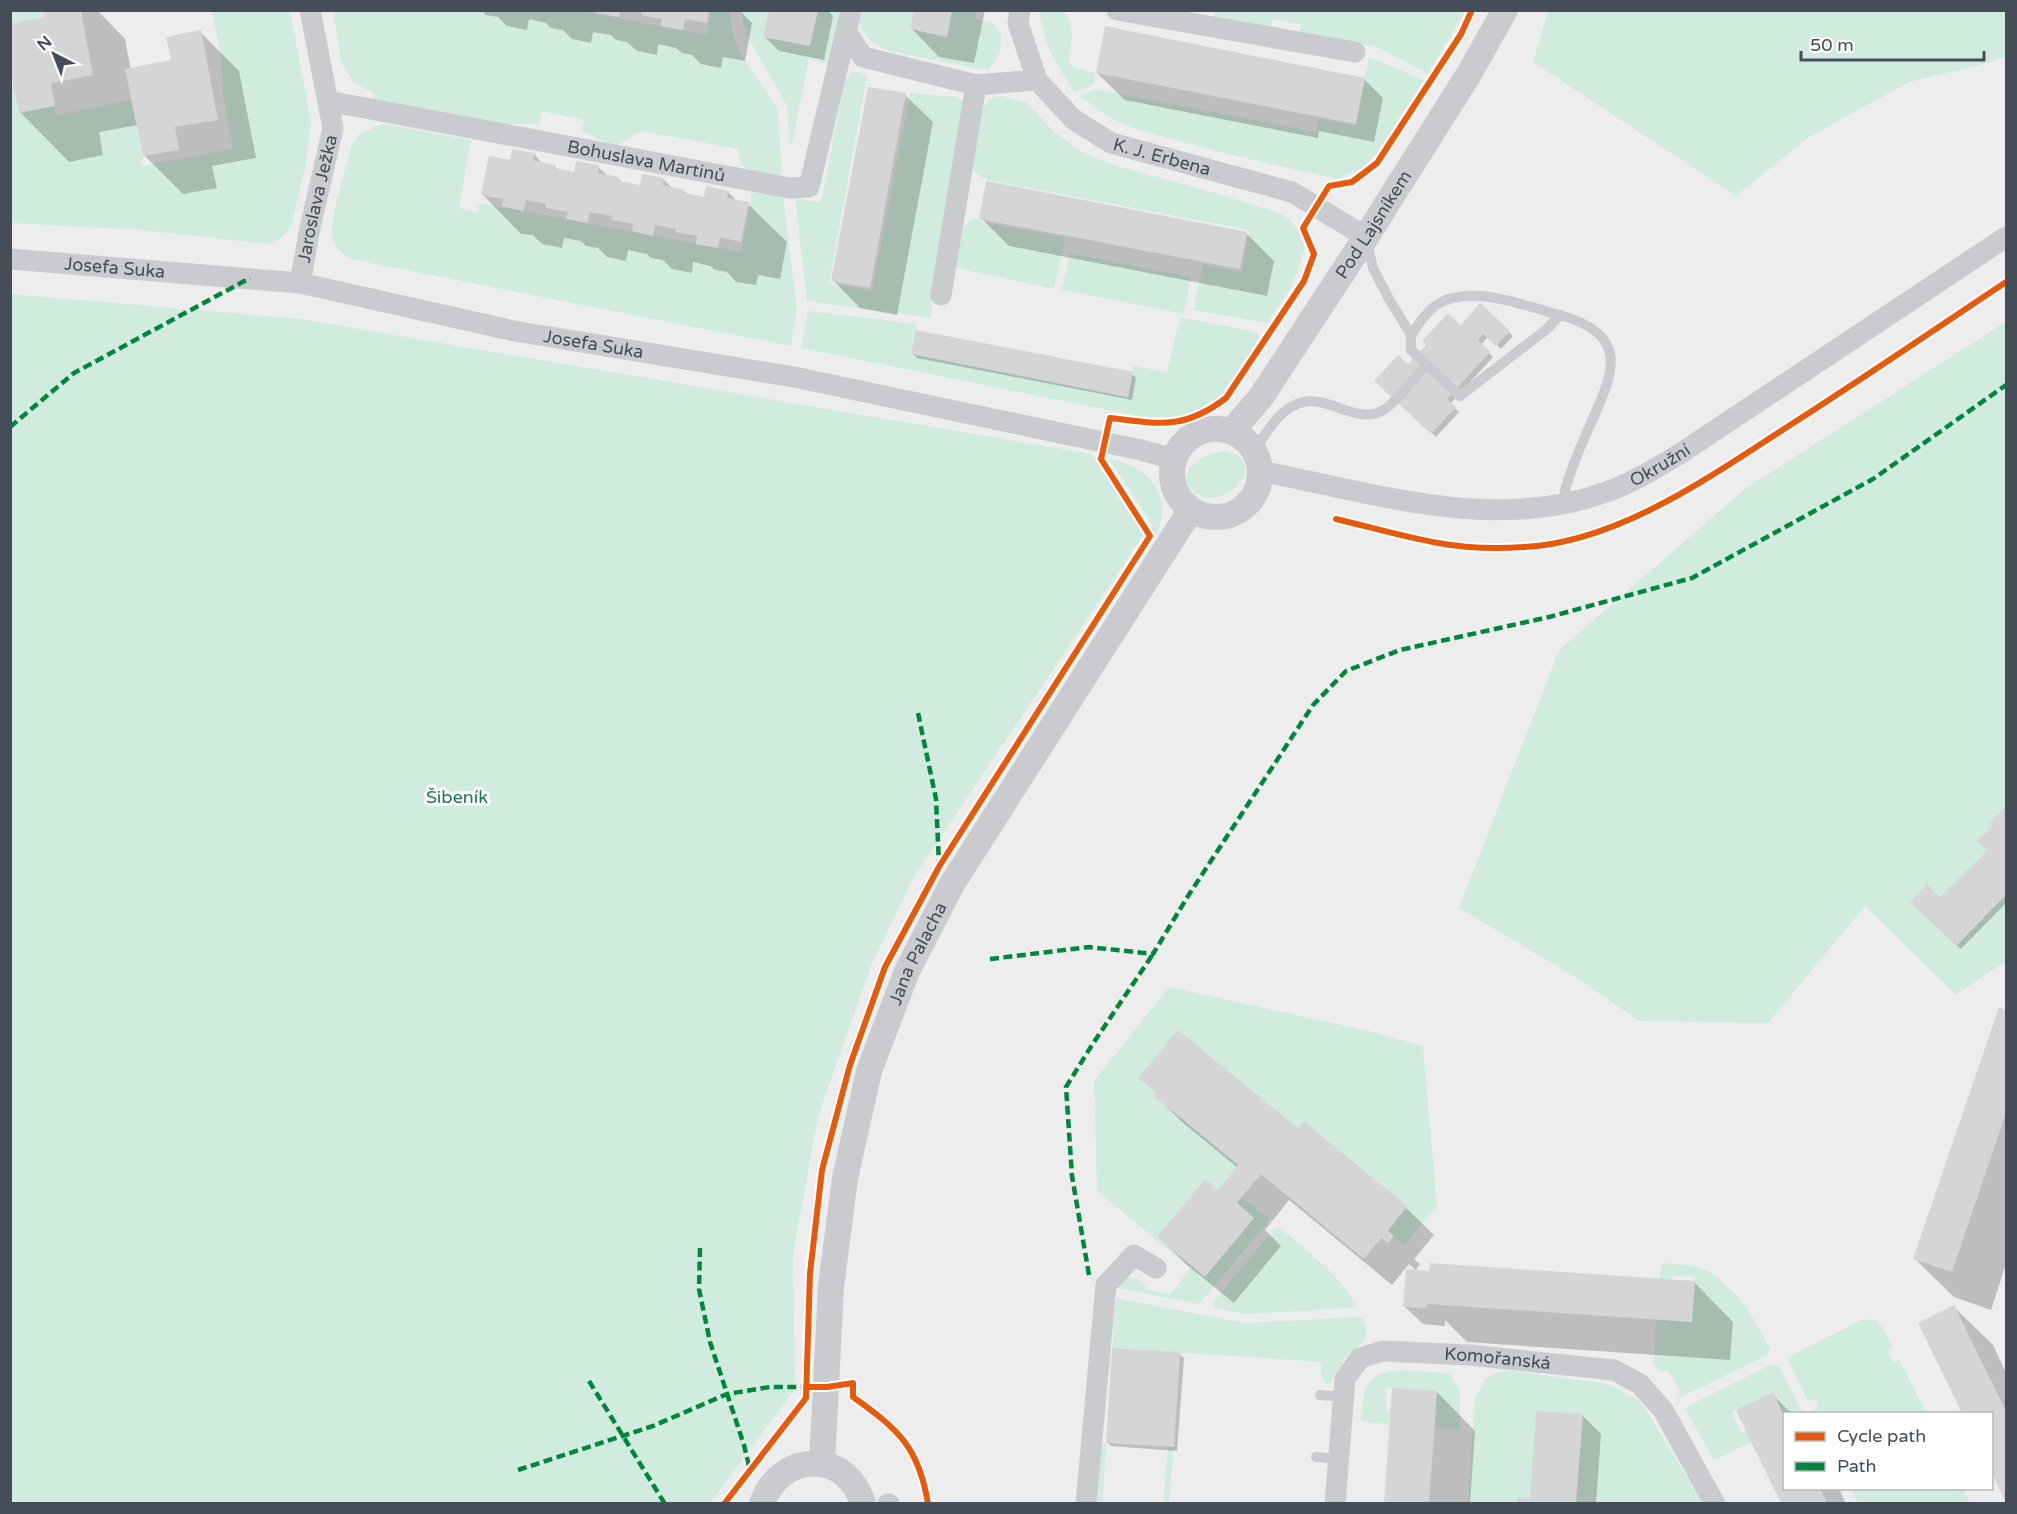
<svg xmlns="http://www.w3.org/2000/svg" width="2017" height="1514" font-family="'Varela Round',sans-serif">
<style>
.green{fill:#d1ecde}
.shadow{fill:#0003}
.building{fill:#d5d5d7}
.lines{fill:none;stroke-linecap:round;stroke-linejoin:round}
.service{stroke:#c9cbce;stroke-width:10}
.minor{stroke:#c9cbce;stroke-width:21}
.tertiary{stroke:#c9cbce;stroke-width:26}
.quiet{stroke:#00873e;stroke-width:4.5;stroke-dasharray:9 4.5;stroke-linecap:butt}
.cycleway-casing{stroke:#fff;stroke-width:10}
.cycleway{stroke:#e8590c;stroke-width:6}
.labels{text-anchor:middle;dominant-baseline:central;stroke-width:6;stroke-linejoin:round;paint-order:stroke}
.street-label{font-size:18px;fill:#454d58;stroke:#fff}
.park-label{font-size:18px;fill:#1a7550;stroke:#fff}
</style>
<rect width="100%" height="100%" fill="#ededed"/>
<path class="green" d="M1214,10L1465,11L1428,74L1377,47L1300,34L1301,24L1272,19L1270,29L1212,19Z
M10,11H43L44,17L11,24Z
M212,11H290L311,121L307,158L292,223C286,235 279,241 267,244L141,230L11,223L10,72L19,113L54,106L57,115L131,100L143,156L141,166L233,149L223,94L221,57Z
M333,11H582L706,35L711,11H730L733,35L739,50L777,108L782,167L780,180L755,174L741,165L738,149L641,131L615,147L582,131L584,120L542,111L539,124H494L376,102L372,92L354,83L341,62Z
M741,11H769L763,37L810,46L818,11H840L829,64L809,59L792,145H790L787,106L746,34Z
M857,11H976L975,19L993,23L998,29L1001,35L1000,53L988,71L886,50C869,42 859,30 857,11Z
M1039,11C1045,10 1052,10 1058,10C1079,14 1070,47 1069,61L1074,68L1096,73L1094,84L1075,92C1055,63 1045,47 1039,11Z
M1548,11H2006V56L1988,63L1909,82L1809,137L1736,196L1533,62Z
M1369,57L1424,80L1376,154L1363,168L1337,179L1227,154L1132,128L1107,116L1080,96L1095,89L1315,132L1318,119L1355,126Z
M860,72L867,77L829,283L872,291L910,93L956,97L965,103L930,318L807,301L795,198L821,203L845,82L851,73Z
M1002,96L1027,103L1054,132L1084,153L1117,166L1219,194L1282,214L1293,223L1301,234L1305,248L1292,286L1267,323L1193,310L1203,265L1242,272L1249,230L987,180L975,173L973,166C975,150 976,106 992,98C995,96 999,97 1002,96Z
M383,124L471,140L459,208L477,212L480,203L741,252L752,195H750L751,189L783,195L797,309L791,346L350,259C342,253 335,248 332,238C329,222 347,163 352,144L360,133Z
M971,219H979V221L1065,238L1054,289L956,268L961,232Z
M1070,253L1191,277L1184,314L1062,290Z
M11,294L301,319L1091,454L1144,534L914,877L872,963L818,1116L793,1255L795,1389L710,1503H11Z
M808,311L917,324L911,354L1127,398L1134,366L1167,372L1180,317L1251,331L1257,333L1259,337C1248,355 1235,383 1220,397C1204,412 1179,416 1158,420L801,348Z
M2004,323H2006V961L1956,995L1865,906L1768,1023L1639,1021L1580,980L1459,908L1559,650L1746,488Z
M1227,451C1274,466 1220,513 1195,493C1169,472 1207,451 1227,451Z
M1109,459C1150,465 1175,497 1155,537L1153,538L1152,524Z
M1169,987L1369,1031L1423,1046L1437,1206L1404,1246L1387,1230L1407,1206L1304,1121L1298,1128L1178,1030L1138,1078L1155,1092L1153,1095L1238,1165L1218,1190L1205,1179L1157,1237L1205,1277L1254,1218L1237,1203L1242,1197L1268,1218V1222L1206,1296L1197,1304L1117,1288L1125,1277C1133,1278 1144,1279 1146,1289L1170,1295L1190,1268L1097,1191L1094,1081Z
M1279,1227C1295,1240 1354,1287 1354,1306L1351,1308L1246,1314L1215,1308L1213,1302L1275,1228Z
M1666,1263L1694,1266L1711,1272L1737,1295L1750,1313L1770,1348L1768,1355L1681,1397L1677,1396L1681,1392L1667,1370L1661,1372L1654,1364L1656,1320L1692,1322L1695,1277L1673,1276L1672,1280L1660,1279L1661,1265Z
M1116,1298L1245,1323L1359,1317C1368,1320 1366,1331 1366,1339C1360,1345 1353,1350 1347,1356C1339,1365 1336,1377 1327,1384L1321,1379L1322,1362L1112,1348Z
M1863,1319L1876,1320L1884,1330L1893,1347L1887,1350L1893,1362L1899,1359L1926,1413H1814L1812,1410L1818,1406L1814,1399L1808,1401L1787,1358Z
M1772,1364L1779,1366L1803,1413L1784,1414V1416L1772,1392L1732,1412L1741,1433L1746,1431L1751,1442L1717,1459L1713,1458L1686,1411L1688,1406Z
M1398,1370L1449,1373L1460,1391V1429L1435,1428L1437,1392L1387,1388L1386,1411H1390L1389,1424L1364,1422L1361,1420C1364,1389 1363,1374 1398,1370Z
M1505,1370L1602,1383L1615,1387L1641,1402L1703,1503L1468,1504L1475,1398L1485,1380L1493,1374Z
M1106,1443L1103,1503L1089,1504L1097,1447Z
M1168,1447H1174L1169,1503H1163Z
M1851,1489H1963L1970,1503L1870,1504L1869,1502L1858,1503Z"/>
<path class="shadow" d="M45,10H97L125,39L131,70L172,62L200,32L239,71L256,158L212,166L217,188L183,194L144,155L138,125L99,132L103,155L69,162L20,112L46,18Z
M481,10H739L752,23L745,61L723,57L721,68L701,64L692,55L682,53L676,48L658,44L657,55L637,51L627,42L616,40L611,35L593,32L591,43L572,39L563,30L551,28L546,23L529,19L527,30L507,26L498,17L486,15Z
M770,10H827L833,16L824,60L779,51L765,37Z
M915,10H985L974,63L939,57L912,29Z
M1097,73L1364,79L1383,98L1374,142L1319,131L1318,138L1125,100Z
M905,95L933,122L897,315L860,308L833,280Z
M534,154L543,164L554,166L559,171L575,174L598,167L608,176L618,178L623,183L641,186L664,180L673,189L684,191L688,196L706,199L728,192L738,202L748,204L787,242L780,279L758,275L756,285L736,282L727,272L715,270L710,266L693,262L692,273L672,269L663,260L651,258L647,254L628,250L626,261L607,257L598,248L586,246L581,241L564,238L562,248L542,244L533,235L521,234L483,195L511,161Z
M981,218L1246,233L1274,261L1267,296L1009,246Z
M1480,305L1513,336L1501,349L1488,337L1481,345L1493,357L1450,404L1459,412L1436,437L1376,381L1408,366L1461,327Z
M913,354L1132,374L1136,378L1132,400L917,358Z
M2006,808V903L1961,949L1912,902L1940,899L1989,851L1996,826L1992,823Z
M2000,1009L2006,1012V1264L1991,1310L1954,1297L1915,1259Z
M1140,1077L1298,1130L1304,1123L1406,1208L1434,1235L1414,1259L1420,1264L1416,1270L1409,1264L1392,1285L1289,1200L1265,1230L1281,1246L1234,1303L1186,1264L1159,1237L1218,1192L1238,1168L1182,1122L1155,1095L1156,1093Z
M1431,1273L1695,1283L1733,1322L1730,1360L1467,1342L1445,1320V1326L1423,1324L1404,1306Z
M1954,1307L1993,1345L2006,1373V1500L1992,1469V1414H1964L1920,1324Z
M1179,1354L1184,1358L1177,1451L1111,1446L1107,1442Z
M1393,1389L1437,1392L1475,1431L1470,1504H1385Z
M1772,1394L1792,1414H1784V1488H1839L1846,1504H1783L1738,1411Z
M1582,1415L1601,1434L1596,1504H1518L1519,1500L1532,1501Z"/>
<path class="building" d="M43,10H81L93,75L51,83L55,106L19,113L10,70V24L44,17Z
M597,10H620L619,17L596,13Z
M642,10H709L707,23L685,19L683,30L661,26L662,19L641,15Z
M769,10H818L810,46L763,37Z
M914,10H952L947,37L910,29Z
M1105,26L1365,78L1356,124L1096,73Z
M201,30L218,120L175,127L179,150L143,156L125,69L171,60L166,37Z
M868,87L906,93L870,288L831,281Z
M512,149L535,153L533,160L555,165L554,168L574,172L576,161L599,165L598,173L619,177V181L640,185L642,174L664,178L663,185L684,190V193L704,197L706,186L729,191L727,198L749,202L741,242L720,237L718,248L696,244L697,236L675,232L676,229L655,225L653,236L632,231L633,224L611,220L612,216L590,212L588,223L566,219L568,212L546,208V204L526,200L523,211L502,206L503,199L481,195L489,156L510,160Z
M986,181L1247,232L1240,269L979,219Z
M1480,303L1510,331L1496,346L1483,334L1478,340L1490,352L1447,399L1456,407L1431,434L1374,381L1398,355L1408,364L1426,345L1422,341L1448,313L1461,325Z
M916,330L1133,372L1128,397L911,354Z
M2006,806V895L1956,946L1910,902L1927,884L1940,897L1987,851L1977,841L1993,826L1990,823Z
M1999,1007L2006,1010V1113L1952,1272L1913,1259Z
M1178,1030L1298,1128L1304,1121L1407,1206L1388,1231L1394,1236L1388,1243L1381,1238L1364,1259L1261,1174L1237,1203L1254,1218L1205,1277L1157,1237L1205,1179L1218,1190L1238,1165L1153,1095L1155,1092L1138,1078Z
M1430,1263L1695,1281L1692,1322L1427,1304L1426,1308L1403,1307L1406,1269L1429,1271Z
M1954,1305L2006,1411V1504L1992,1473V1413H1962L1918,1323Z
M1112,1348L1180,1352L1174,1447L1106,1443Z
M1392,1388L1437,1391L1429,1503H1384Z
M1773,1392L1784,1416V1488H1820L1827,1503H1781L1751,1442L1736,1410Z
M1536,1411L1583,1414L1576,1502L1517,1503V1498L1530,1499Z"/>
<g class="lines">
<path class="service" d="M1367,242L1373,268L1389,299L1411,335V350L1460,396L1547,329L1560,315C1635,336 1611,377 1588,430C1577,454 1567,478 1562,504
M1411,335C1418,325 1425,313 1435,306C1468,282 1524,306 1560,315
M1254,451C1265,435 1277,412 1297,404C1326,391 1357,428 1385,409C1397,401 1416,376 1426,365
M1320,1395L1344,1397
M1316,1457L1339,1459"/>
<g class="minor">
<path d="M851,10L846,32L863,57L976,85L1037,80"/>
<path id="s1" d="M1020,10L1018,23L1037,80L1073,119L1111,143L1292,192L1366,237"/>
<path d="M1117,10L1355,52"/>
<path id="s2" d="M328,101L790,188L809,187L846,32"/>
<path id="s3" d="M10,259L300,283L514,331L794,377L1141,450L1174,459"/>
<path id="s4" d="M300,283L310,228L333,128L310,10"/>
<path d="M941,295L976,85"/>
<path id="s5" d="M1260,471C1375,493 1494,534 1609,491C1634,482 1658,467 1681,453L2006,237"/>
<path d="M888,1504H889"/>
<path d="M1086,1504L1106,1285L1134,1255L1156,1268"/>
<path id="s6" d="M1335,1504L1345,1379L1360,1358L1383,1351L1469,1355L1614,1370L1640,1384L1663,1410L1715,1504"/>
</g>
<g class="tertiary">
<circle cx="1216" cy="473" r="44"/>
<path id="s7" d="M1231,432L1261,397L1366,237L1469,74L1505,10"/>
<path id="s8" d="M822,1464L831,1287L845,1178L869,1071L907,971L952,884L1183,522L1192,511"/>
<path d="M762,1504C780,1451 847,1449 863,1504"/>
</g>
<path class="quiet" d="M10,427L74,373L250,278
M918,713L936,799L939,864
M990,959L1089,947L1153,954L1188,896L1313,705L1346,671L1400,650L1549,617L1692,578L1873,479L2006,385
M700,1248L699,1289L710,1342L744,1445L750,1470
M1089,1275L1072,1176L1066,1087L1092,1045L1153,954
M589,1381L665,1504
M518,1470L653,1426L727,1394L770,1387H806"/>
<defs>
<path id="cycleway" d="M1336,519C1370,527 1404,537 1438,543C1465,548 1496,549 1524,547C1622,542 1718,471 1798,420C1868,375 1937,328 2006,282
M806,1387H827L853,1383V1397C898,1429 919,1447 928,1504
M724,1504L806,1398L810,1273L822,1170L850,1065L885,967L940,865L1150,536L1101,459L1110,418C1160,424 1184,430 1226,398L1304,281L1314,254L1303,228L1329,186L1352,182L1377,163L1461,34L1472,10"/>
</defs>
<use href="#cycleway" class="cycleway-casing"/>
<use href="#cycleway" class="cycleway"/>
</g>
<g class="labels">
<g class="street-label">
<text stroke="none"><textPath href="#s1" startOffset="224">K. J. Erbena</textPath></text>
<text stroke="none"><textPath href="#s2" startOffset="324">Bohuslava Martinů</textPath></text>
<text stroke="none"><textPath href="#s4" startOffset="86">Jaroslava Ježka</textPath></text>
<text stroke="none"><textPath href="#s7" startOffset="252">Pod Lajsníkem</textPath></text>
<text stroke="none"><textPath href="#s3" startOffset="105">Josefa Suka</textPath></text>
<text stroke="none"><textPath href="#s3" startOffset="591">Josefa Suka</textPath></text>
<text stroke="none"><textPath href="#s5" startOffset="412">Okružní</textPath></text>
<text stroke="none"><textPath href="#s8" startOffset="524">Jana Palacha</textPath></text>
<text stroke="none"><textPath href="#s6" startOffset="290">Komořanská</textPath></text>
</g>
<g class="park-label">
<text x="457" y="797">Šibeník</text>
</g>
</g>
<rect width="2017" height="1514" fill="none" stroke="#454d58" stroke-width="24"/>
<rect x="1783" y="1412" width="210" height="78" fill="#ffffff" stroke="#b5b8bc" stroke-width="1.5"/>
<rect x="1795" y="1432" width="30" height="9" fill="#e8590c" stroke="#b5b8bc" stroke-width="1.5"/>
<text x="1837" y="1442" font-size="18" fill="#454d58">Cycle path</text>
<rect x="1795" y="1462" width="30" height="9" fill="#00873e" stroke="#b5b8bc" stroke-width="1.5"/>
<text x="1837" y="1472" font-size="18" fill="#454d58">Path</text>
<g transform="translate(54 54) rotate(318)" stroke="#ffffff" stroke-width="4.5" paint-order="stroke">
<path d="M0-4.5L10 22L0 15L-10 22Z" fill="#454d58"/>
<text y="-9" font-size="16" font-weight="bold" text-anchor="middle" fill="#454d58">N</text>
</g>
<path d="M1801 51v9h183v-9" fill="none" stroke="#454d58" stroke-width="3"/>
<text x="1810" y="51" font-size="18" fill="#454d58" stroke="#ffffff" stroke-width="4.5" paint-order="stroke">50 m</text>
</svg>
